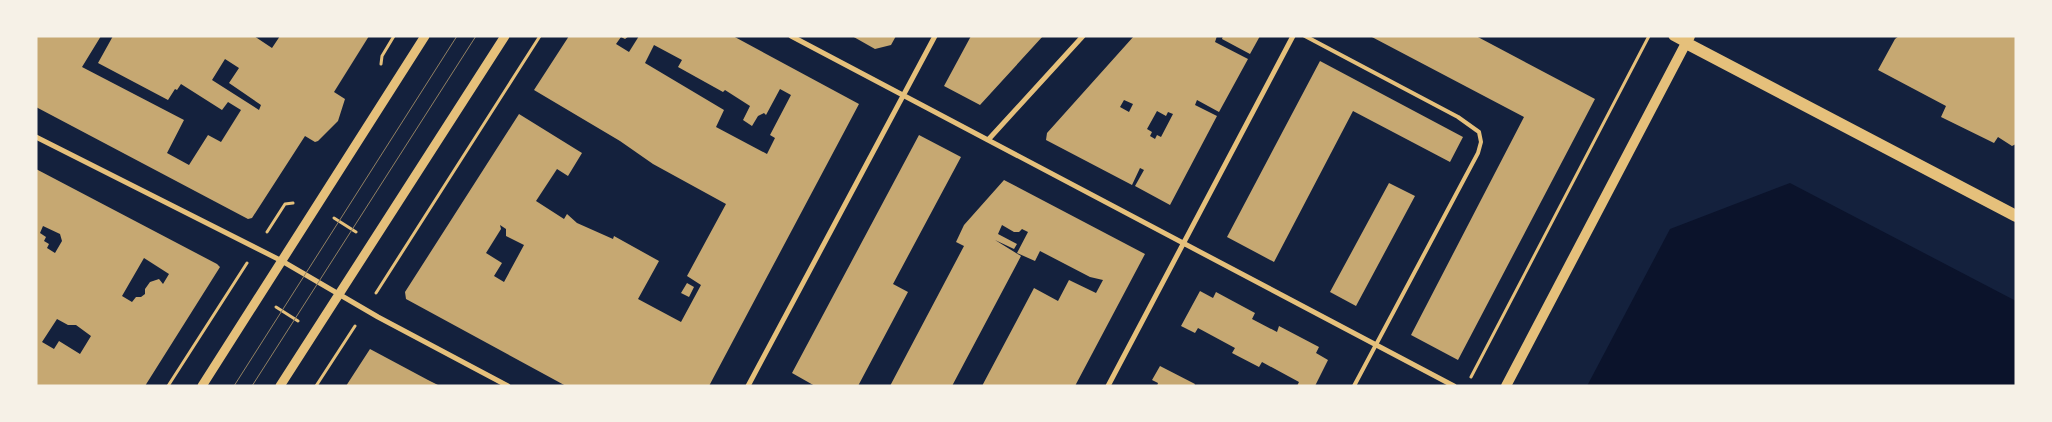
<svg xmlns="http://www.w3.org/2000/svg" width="2052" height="422" font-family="Karla,sans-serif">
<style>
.water{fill:#0b132b}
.building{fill:#c6a872;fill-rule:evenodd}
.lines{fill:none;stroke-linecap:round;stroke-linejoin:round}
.path{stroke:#e5c07b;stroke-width:3}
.service{stroke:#e5c07b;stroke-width:4}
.minor{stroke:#e5c07b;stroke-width:5}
.tertiary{stroke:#e5c07b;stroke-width:9}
.secondary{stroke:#e5c07b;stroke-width:10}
.primary{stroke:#e5c07b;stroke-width:12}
.tram{stroke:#918062;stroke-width:1}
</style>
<rect width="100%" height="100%" fill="#14213d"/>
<path class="water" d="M1790,183L2016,301V386H1587L1670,229Z"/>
<path class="building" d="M36,36H101L82,67L184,120L167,153L189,165L208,135L221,142L241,110L228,102L222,110L181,84L177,90L175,89L168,100L98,63L113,36H254L272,48L280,36H369L334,92L345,99L338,121L318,141L315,142L305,136L252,218L248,219L36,107ZM225,59L239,68L229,83L261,105L259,110L212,80Z
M569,36H629L625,39L621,37L616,44L629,52L639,36H733L859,104L709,386H566L406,299L405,292L519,114L582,153L568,176L557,169L536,201L564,219L567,214L577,223L613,239L614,236L659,261L638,299L681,322L701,285L687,276L726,204L653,164L620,141L534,90ZM654,45L682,60L678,67L723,92L725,90L750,106L743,120L752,126L758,116L764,113L766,115L780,89L791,95L770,135L775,138L767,154L716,127L724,110L645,63ZM500,225L506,229V236L524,245L504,282L494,276L502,263L486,253L501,229Z
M852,36H896L891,45L875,49Z
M971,36H1043L980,105L944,86Z
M1134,36H1217L1215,42L1248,59L1219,112L1197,100L1195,105L1217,116L1170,205L1135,186L1144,170L1140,168L1132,185L1046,140L1047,133ZM1124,100L1133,104L1129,112L1120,107ZM1157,111L1166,116L1168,112L1173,114L1161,137L1157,135L1155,139L1150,136L1152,132L1147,129Z
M1223,36H1260L1250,54L1222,39Z
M1370,36H1476L1595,99L1458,360L1411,335L1524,117Z
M1899,36H2016V144L2012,146L1998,137L1994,143L1941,117L1946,106L1878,70L1895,39Z
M1320,61L1463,137L1450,162L1353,111L1274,262L1227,237Z
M919,135L961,157L893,284L908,292L858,386H815L792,373Z
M36,169L217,264L220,267L145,386H36ZM43,226L60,234L62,241L55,253L47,248L49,244L44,241L46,237L40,233ZM144,258L169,274L163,284L159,279L150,282L145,289V294L141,297H136L132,302L122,296ZM57,319L68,325H76L91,336L80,354L59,341L54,349L42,342Z
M1004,180L1145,254L1075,386H982L1034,288L1058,301L1069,280L1096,293L1103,280L1090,277L1040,251L1035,261L1017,253L1028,232L1022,229L1019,232H1014L1002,225L998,234L1017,244L1014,249L995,240L1021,256L952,386H890L964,246L956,242L964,225Z
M1389,183L1415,196L1356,306L1330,292Z
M687,283L694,287L689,297L681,293Z
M1200,291L1213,298L1216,292L1255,313L1252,319L1277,332L1279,326L1319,347L1316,353L1328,360L1315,386H1297L1299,382L1262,362L1259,367L1232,353L1235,348L1198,328L1195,333L1181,326Z
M370,349L428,380L440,386H346Z
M1160,366L1195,384L1194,386H1157L1158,383L1152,380Z"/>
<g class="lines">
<path class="path" d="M381,64L382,56L394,36
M334,218L356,232
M267,232L285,204L293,203
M376,293L540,36
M276,307L298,321
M1471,377L1649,36
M168,386L247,263
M316,386L355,326"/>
<path class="service" d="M1305,36L1458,117L1479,132L1481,142L1478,153L1354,386"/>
<path class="minor" d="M791,36L1454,386
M36,137L282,261L378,317L508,386
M988,140L1083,36
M748,386L935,36
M1108,386L1293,36"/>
<path class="tertiary" d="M1673,36L1686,43
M202,386L425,36
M280,386L505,36"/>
<path class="secondary" d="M1506,386L1686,43"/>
<path class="primary" d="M1689,36L1686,43L2016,216"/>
<path class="tram" d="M234,386L457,36
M252,386L476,36"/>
</g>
<rect width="2052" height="422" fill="none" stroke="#f6f1e7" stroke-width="75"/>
</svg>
